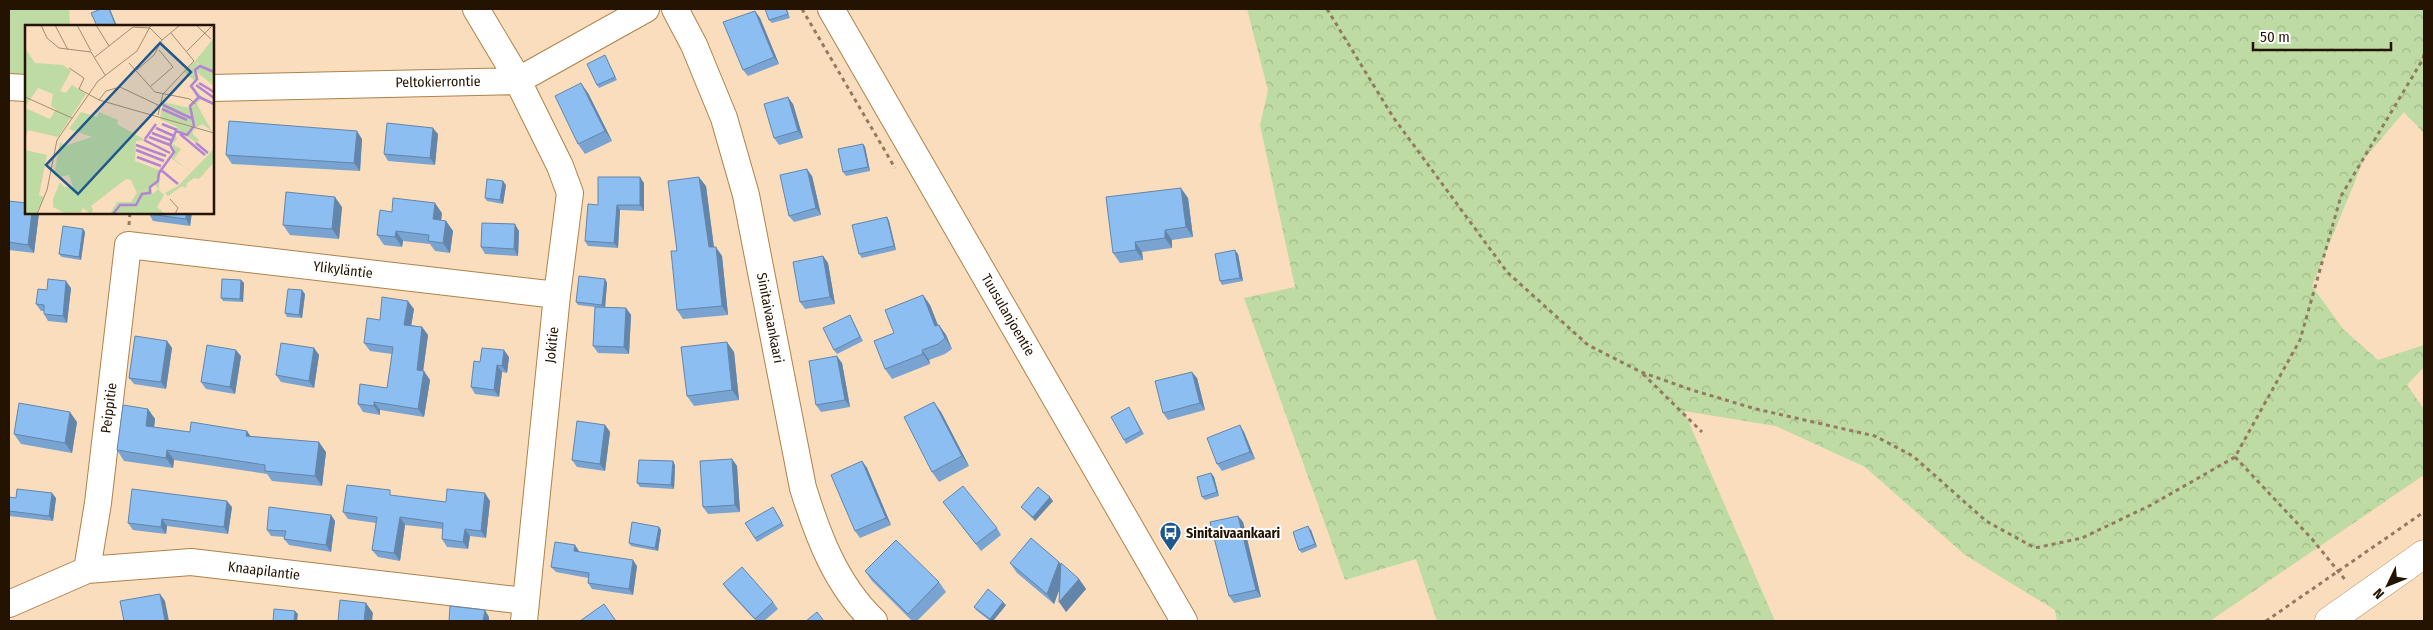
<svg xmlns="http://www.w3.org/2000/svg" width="2433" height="630" font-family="'Fira Sans Condensed',sans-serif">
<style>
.forest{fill:url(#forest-crowns)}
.green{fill:#bddba2}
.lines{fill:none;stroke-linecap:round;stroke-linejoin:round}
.minor-casing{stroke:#ae824b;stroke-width:28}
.major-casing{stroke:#ae824b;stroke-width:29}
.path{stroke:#927b60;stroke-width:3;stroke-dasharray:4 4;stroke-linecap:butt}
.minor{stroke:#fff;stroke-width:26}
.major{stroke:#fff;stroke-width:28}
.wall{fill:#79a3d0}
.shaded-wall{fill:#6385a9}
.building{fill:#8dbef2;stroke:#6385a9}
.labels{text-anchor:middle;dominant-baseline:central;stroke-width:4;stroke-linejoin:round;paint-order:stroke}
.street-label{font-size:14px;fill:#241300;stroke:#fff}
.poi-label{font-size:14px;font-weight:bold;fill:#241300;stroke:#fff;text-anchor:start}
.inset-river{fill:none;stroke:#b484d4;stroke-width:2.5}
.inset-road{fill:none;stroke:#a48c71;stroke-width:1}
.view{fill:#1e588f;fill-opacity:0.15;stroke:#1e588f;stroke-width:2.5}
.inset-edge{fill:none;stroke:#241300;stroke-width:2.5}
</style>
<defs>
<pattern id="forest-crowns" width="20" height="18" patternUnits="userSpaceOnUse" patternTransform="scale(1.25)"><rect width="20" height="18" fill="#bddba2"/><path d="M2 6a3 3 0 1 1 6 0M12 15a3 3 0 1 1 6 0" fill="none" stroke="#a2bb8a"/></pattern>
</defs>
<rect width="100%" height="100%" fill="#faddbc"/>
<path class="forest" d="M1247,9H2424V133L2404,112L2364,159L2312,286L2344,330L2378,360L2424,345V367L2407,385L2424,409V475L2210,621H2057L2055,610L1965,555L1865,467L1776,426L1684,411L1775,621H1437L1416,559L1345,580L1244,298L1295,287L1260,125L1268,90Z"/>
<path class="green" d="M9,9H69L70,26H26V82H9Z"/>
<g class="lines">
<defs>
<path id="minor" d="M476,9L513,71L560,166L570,193L557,295L524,621
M675,9L694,45L724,118L746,195L803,488C818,536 836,585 874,621
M831,9L1184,621
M9,87L26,88
M212,88L517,81L646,9
M87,570L98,503L128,245L557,295
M9,604L87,570L191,562L525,601"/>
<path id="major" d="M2329,621L2424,554"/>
</defs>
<use href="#minor" class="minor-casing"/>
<use href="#major" class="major-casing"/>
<path class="path" d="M802,9L895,168
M1327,9L1393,117L1507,272L1588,345L1641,372L1692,390L1756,409L1875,436L1913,456L1986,521L2035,548L2082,538L2151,505L2235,457L2300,340L2341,196L2423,59L2424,54
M129,225L130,212
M1643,374L1702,432
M2235,457L2312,539L2347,582
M2266,621L2424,512"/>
<use href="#minor" class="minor"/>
<use href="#major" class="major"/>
</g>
<path class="wall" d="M765,9H787L790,18L772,23L769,20Z
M755,11L760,18L779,64L748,76L743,70Z
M607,59L617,80L599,88L597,85Z
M588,93L612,141L585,154L578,144Z
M793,104L803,138L779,145L774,138Z
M438,134L435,165L388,161L384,154Z
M362,139L360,171L232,164L226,155Z
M863,144L865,147L870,171L846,176L843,172Z
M812,176L821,215L794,222L789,216Z
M644,183V211L620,210L618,248L588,246L585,241L598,205Z
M506,185L503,204L487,201L485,198Z
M706,186L714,247L722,256L728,315L683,319L677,310V251Z
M1188,198L1193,237L1172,240V248L1142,252L1143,260L1120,263L1113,253Z
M9,201L39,213L34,253L9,250Z
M342,207L339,239L290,235L283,225Z
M192,212L190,226L153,221L149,214Z
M392,212L442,213L441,220L446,221L453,231L450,253L435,251L430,244L403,241L402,247L384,245L377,235Z
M887,217L889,221L896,250L862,258L859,254Z
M83,229L85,232L81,260L62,257L59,254Z
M519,231L518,256L485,254L481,247Z
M1238,254L1243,281L1222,285L1220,281Z
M823,256L828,263L835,304L805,309L800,302Z
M605,279L607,283L605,307L626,308L631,315L629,354L598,353L593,346L595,307L578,305L576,302Z
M241,280L244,283L243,302L223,301L221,298Z
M71,288L67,323L48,321L44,314V311H41L36,304L47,290Z
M305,294L302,318L287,317L285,313Z
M923,295L930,305L938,325H939L946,335L952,349L945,354L929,360L930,364L892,379L885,369L894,333Z
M414,309L411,325L422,327L428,335L423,371L430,380L424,417L380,410V415L363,412L358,404L387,388L392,354L370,351L364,343L380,320Z
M850,315L863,341L837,354L834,350Z
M167,341L172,348L166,389L134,384L129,378Z
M314,348L319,355L314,388L281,382L276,375Z
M734,352L739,400L694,406L687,396Z
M241,356L235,394L206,389L201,382Z
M509,357L507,373L502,372L499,397L475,394L471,387L480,362Z
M842,363L850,407L821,412L816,405Z
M1197,378L1205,410L1168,420L1163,413Z
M148,409L155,419L154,427L190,432L251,436L326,452L322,486L272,481L267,474L174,460L173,468L124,461L117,450Z
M1131,411L1144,434L1126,444L1124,440Z
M941,412L969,466L939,482L932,472Z
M77,422L72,453L21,444L14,434Z
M605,425L610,432L605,471L577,467L572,460Z
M1244,432L1255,459L1222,471L1217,464Z
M732,459L737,466L740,512L708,514L703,507Z
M862,461L867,468L891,525L860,538L855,531Z
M675,465L674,489L640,487L637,483Z
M1211,473L1214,477L1219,496L1205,500L1202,497Z
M394,496L446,502L490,501L486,538L470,536L468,549L447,547L442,539L443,529L405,525L400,561L378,557L372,550L376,523L348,519L343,512Z
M9,497L16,498H56L53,521L9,516Z
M1053,501L1035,521L1021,507Z
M943,502L997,528L1001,535L981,551Z
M232,507L228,534L167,526L166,534L133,530L128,523Z
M775,510L784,526L757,542L745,523Z
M331,515L335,521L331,552L289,545L284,539L285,537L271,536L267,530Z
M1238,516L1243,522L1261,597L1234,603L1229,596Z
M659,527L661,530L658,551L631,546L629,543Z
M1311,530L1317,547L1302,553L1299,550Z
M579,551V552L637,566L633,595L592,589L588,583V578L556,572L551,567Z
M1059,562L1061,565L1079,579L1086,589L1066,612L1060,587L1054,604L1017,573L1010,563Z
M865,571L939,582L946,592L917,621H912L872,581Z
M723,584L773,602L778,609L764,621H756L728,591Z
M1006,605L993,621H990L976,610L974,607Z"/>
<path class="shaded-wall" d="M109,9H110L117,26H116Z
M755,11L760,18L779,64L774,57Z
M581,83L588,93L612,141L605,131Z
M788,97L793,104L803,138L798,131Z
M433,128L438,134L435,165L430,158Z
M357,131L362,139L360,171L354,163Z
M863,144L865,147L870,171L868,167Z
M807,169L812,176L821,215L816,208Z
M640,177L644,183V211L640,205Z
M699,177L706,186L715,256L709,247Z
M503,181L506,185L503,204L500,200Z
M1181,188L1188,198L1193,237L1186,227Z
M335,197L342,207L339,239L332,229Z
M435,203L442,213L440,229L433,219Z
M617,205L620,210L618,248L614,243Z
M32,212L39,213L34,253L28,245Z
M186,212H192L190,226L186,219Z
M887,217L889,221L896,250L894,246Z
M446,221L453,231L450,253L443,243Z
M515,224L519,231L518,256L514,249Z
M83,229L85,232L81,260L79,257Z
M1165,230L1172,240V248L1165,238Z
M396,231L403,241L402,247L395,237Z
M1135,242L1142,252L1143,260L1136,250Z
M716,247L722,256L728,315L722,306Z
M1235,250L1238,254L1243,281L1240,278Z
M823,256L828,263L835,304L830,297Z
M605,279L607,283L605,308L602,305Z
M241,280L244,283L243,302L240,299Z
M66,281L71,288L67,323L63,316Z
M302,290L305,294L302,318L299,315Z
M923,295L930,305L942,336L935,326Z
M408,301L414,309L410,333L404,325Z
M626,308L631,315L629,354L624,347Z
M939,325L946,335L952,349L945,338Z
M422,327L428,335L422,379L417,370Z
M167,341L172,348L166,389L161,382Z
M727,342L734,352L739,400L732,390Z
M314,348L319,355L314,388L309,381Z
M236,350L241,356L235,394L230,387Z
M504,350L509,357L507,373L502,366Z
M922,350L929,360L930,364L923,354Z
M837,356L842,363L850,407L845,400Z
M497,365L502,372L499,397L494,390Z
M424,371L430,380L424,417L418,409Z
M1192,372L1197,378L1205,410L1200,403Z
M374,402L380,410V415L374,406Z
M934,402L941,412L969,466L962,456Z
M148,409L155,419L153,436L146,426Z
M70,412L77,422L72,453L65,443Z
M605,425L610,432L605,471L600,464Z
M1240,425L1244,432L1255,459L1250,452Z
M247,431L254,441L246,436Z
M319,442L326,452L322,486L315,476Z
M167,450L174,460L173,468L166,458Z
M732,459L737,466L740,512L735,505Z
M673,461L675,465L674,489L671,485Z
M862,461L867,468L891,525L886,518Z
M1211,473L1214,477L1219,496L1217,492Z
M52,493L56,498L53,521L49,516Z
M485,493L490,501L486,538L481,531Z
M1050,497L1053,501L1035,521L1033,517Z
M227,501L232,507L228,534L224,527Z
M331,515L335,521L331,552L326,545Z
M1238,516L1243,522L1261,597L1256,590Z
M400,517L405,525L400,561L394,553Z
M162,519L167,526L166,534L161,527Z
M1308,526L1311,530L1317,547L1315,544Z
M659,527L661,530L658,551L655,548Z
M465,529L470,536L468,549L463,542Z
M575,545L579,551L578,557L574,551Z
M633,560L637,566L633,595L629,589Z
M1059,562L1066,572L1054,604L1047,594Z
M1079,579L1086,589L1066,612L1059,602Z
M160,594L165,601L169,621H165Z
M1003,602L1006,605L993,621H991L990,619Z
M366,603L373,613L372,621H364Z
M485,610L489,617V621H483Z
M295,611L298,614L297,621H294Z"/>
<path class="building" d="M101,9H109L116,26H97L91,13Z
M765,9H786L788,14L769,20Z
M755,11L774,57L743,70L723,22Z
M605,55L615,77L597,85L587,64Z
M581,83L605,131L578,144L555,96Z
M788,97L798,131L774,138L764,104Z
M229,121L357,131L354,163L226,155Z
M387,123L433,128L430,158L384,154Z
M863,144L868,167L843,172L838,149Z
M807,169L816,208L789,216L780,175Z
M598,177H640V205H617L614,243L585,241L588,204L598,205Z
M699,177L709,247H716L722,306L677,310L671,251H677L668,181Z
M487,179L503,181L500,200L485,198Z
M1181,188L1186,227L1165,230V238L1135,242L1136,250L1113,253L1106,197Z
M286,192L335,197L332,229L283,225Z
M393,198L435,203L433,219L446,221L443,243L428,241L429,235L396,231L395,237L377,235L380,210L392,212Z
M9,201L26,203V212H32L28,245L9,242Z
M149,212H186V219L149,214Z
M887,217L894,246L859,254L852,225Z
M482,223L515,224L514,249L481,247Z
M63,226L83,229L79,257L59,254Z
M1235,250L1240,278L1220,281L1215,254Z
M823,256L830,297L800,302L793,262Z
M579,276L605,279L602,305L576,302Z
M48,279L66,281L63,316L44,314V305L36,304L38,289L47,290Z
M222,279L241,280L240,299L221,298Z
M288,289L302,290L299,315L285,313Z
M923,295L935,326L939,325L945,338L938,344L922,350L923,354L885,369L874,341L894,333L885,310Z
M382,297L408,301L404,325L422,327L417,370L424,371L418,409L374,402V406L358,404L360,384L387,388L393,347L364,343L367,318L380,320Z
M595,307L626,308L624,347L593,346Z
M850,315L860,337L834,350L823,328Z
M135,336L167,341L161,382L129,378Z
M727,342L732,390L687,396L681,347Z
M281,343L314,348L309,381L276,375Z
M207,345L236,350L230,387L201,382Z
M482,348L504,350L502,366L497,365L494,390L471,387L474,361L480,362Z
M837,356L845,400L816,405L809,361Z
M1192,372L1200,403L1163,413L1155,381Z
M934,402L962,456L932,472L904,417Z
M19,403L70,412L65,443L14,434Z
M123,405L148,409L146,426L190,432L191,422L247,431L246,436L319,442L315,476L265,471V465L167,450L166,458L117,450Z
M1129,407L1141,431L1124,440L1111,417Z
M577,421L605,425L600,464L572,460Z
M1240,425L1250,452L1217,464L1207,438Z
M732,459L735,505L703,507L700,461Z
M639,460L673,461L671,485L637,483Z
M862,461L886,518L855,531L831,475Z
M1211,473L1217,492L1202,497L1197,477Z
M347,485L390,490V495L446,502L447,489L485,493L481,531L465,529L463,542L442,539L443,523L400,517L394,553L372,550L377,517L343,512Z
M963,486L997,528L976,544L943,502Z
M1038,487L1050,497L1033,517L1021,507Z
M17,489L52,493L49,516L9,511V497L16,498Z
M132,489L227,501L224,527L162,519L161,527L128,523Z
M269,507L331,515L326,545L284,539L286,531L267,530Z
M773,507L782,523L755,538L745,523Z
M1238,516L1256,590L1229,596L1210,522Z
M632,522L659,527L655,548L629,543Z
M1308,526L1315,544L1299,550L1293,532Z
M1031,538L1059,562L1047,594L1010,563Z
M896,540L939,582L908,614L865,571Z
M555,542L575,545L574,551L633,560L629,589L588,583L589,573L551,567Z
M1061,563L1079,579L1059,602Z
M742,567L773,602L755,619L723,584Z
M988,589L1003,602L990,619L974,607Z
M160,594L165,621H124L120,601Z
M340,600L366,603L364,621H338Z
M604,604L616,621H580Z
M450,606L485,610L483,621H449Z
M274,609L295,611L294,621H273Z
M817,612L824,621H806Z"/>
<defs>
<symbol id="bus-pin" viewBox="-11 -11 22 30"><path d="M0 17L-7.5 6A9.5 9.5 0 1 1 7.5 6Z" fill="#1e588f" stroke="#fff"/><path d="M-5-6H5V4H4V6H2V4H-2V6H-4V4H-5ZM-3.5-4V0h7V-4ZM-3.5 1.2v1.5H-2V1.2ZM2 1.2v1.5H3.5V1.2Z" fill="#fff"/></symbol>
</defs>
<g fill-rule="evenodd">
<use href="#bus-pin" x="1158" y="520" width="25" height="34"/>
</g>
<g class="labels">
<g class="street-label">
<text transform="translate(438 82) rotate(-1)">Peltokierrontie</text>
<text transform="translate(343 270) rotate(7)">Ylikyläntie</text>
<text transform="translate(1008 315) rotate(60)">Tuusulanjoentie</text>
<text transform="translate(770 318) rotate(79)">Sinitaivaankaari</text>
<text transform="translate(552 345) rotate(-84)">Jokitie</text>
<text transform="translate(109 408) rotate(-83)">Peippitie</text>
<text transform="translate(264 571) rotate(7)">Knaapilantie</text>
</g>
<g class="poi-label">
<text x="1186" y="533">Sinitaivaankaari</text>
</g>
</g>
<g transform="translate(25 25)">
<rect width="189" height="189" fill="#faddbc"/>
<path d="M189,13V47L186,48L170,36ZM170,56L168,61L177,72L172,79L177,89L168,94L167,107L161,110L153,105L150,109L152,114L146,120L148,129L144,119L152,102L135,94L138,77L165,83L173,75L166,61ZM124,164L128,169L133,164L139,170L132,182L140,189H85L92,177H106L112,168ZM11,169L19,172L11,189L0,188V176Z" fill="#bddba2"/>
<path d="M0,23L10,38L38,40L46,46L35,66L41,68L47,60L61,69L33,112L3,105L0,114V83L25,94L31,84L26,81L28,69L13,63L0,82ZM174,41L189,47V61L173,48L171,45ZM56,87L72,92L74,87L93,95L92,99L120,115L111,116L110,136L134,145L150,127L147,119L156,124L149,134L166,147L146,133L134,149V164L129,159L125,162L127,168L123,164L112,168L106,155L101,154L66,181L68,184L66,189L58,183L56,187L40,188L28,182V174L35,157L39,162H48L44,150L35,152L29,150L35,117L40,121L67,112L44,104ZM177,89L187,106L177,99L172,102L167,108L174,115L171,118L161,110L169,105L168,94ZM189,124V137L174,154L169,153L162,158L161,163L157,161L143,171L140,168L153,161ZM0,125L22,130L14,170L0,176Z" fill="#bddba2"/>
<path d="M170,36L174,41L171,45L174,55L168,60L170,56L159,47ZM18,41L42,53L37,60L14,49Z" fill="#bddba2"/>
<path class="inset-river" d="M174,58L189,67M171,60L189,73M174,72L189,79M138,80L168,94M137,84L162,95M137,99L152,105M131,103L149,111M127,108L148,116M155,109L180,130M124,112L145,120M120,114L131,99M119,115L145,128M171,118L183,128M111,120L141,131M111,125L139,136M112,132L136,141M136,145L153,159M88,189L95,180H111L117,169L125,168V162L133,156L134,148L149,127L145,120L151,106L162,110L169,101L165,81L174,72L166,61L172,54L170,45L175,41L189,47"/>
<path class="inset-road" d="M16,0L22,13L34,23L66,27L80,50M30,0L43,25M52,0L66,26M71,0L84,21M171,0L186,14M162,26L188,0M70,32L108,2L125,3L137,15M104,38L130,67L165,74L170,79M44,43L59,53L54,64L74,75L189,108M112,45L129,30L137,15L155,0M126,61L148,42L134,25M0,72L47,93M74,75L81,66L95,62L135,81M133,90L138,69L169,36L146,8M145,174L153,183L150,189M12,189L22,165L32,115L73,56L112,26L126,0"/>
<path class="view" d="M135,18L166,47L53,169L21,140Z"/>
<rect width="189" height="189" class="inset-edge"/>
</g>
<rect width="2433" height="630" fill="none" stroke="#241300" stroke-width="20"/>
<g transform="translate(2388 585) rotate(227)" stroke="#ffffff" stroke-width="4" paint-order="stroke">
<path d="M0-4L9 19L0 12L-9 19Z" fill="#241300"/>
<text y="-8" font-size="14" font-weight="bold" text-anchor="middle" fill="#241300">N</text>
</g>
<path d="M2253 42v8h138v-8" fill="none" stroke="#241300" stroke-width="2.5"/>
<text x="2260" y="42" font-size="15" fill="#241300" stroke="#ffffff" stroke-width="4" paint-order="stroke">50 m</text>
</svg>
